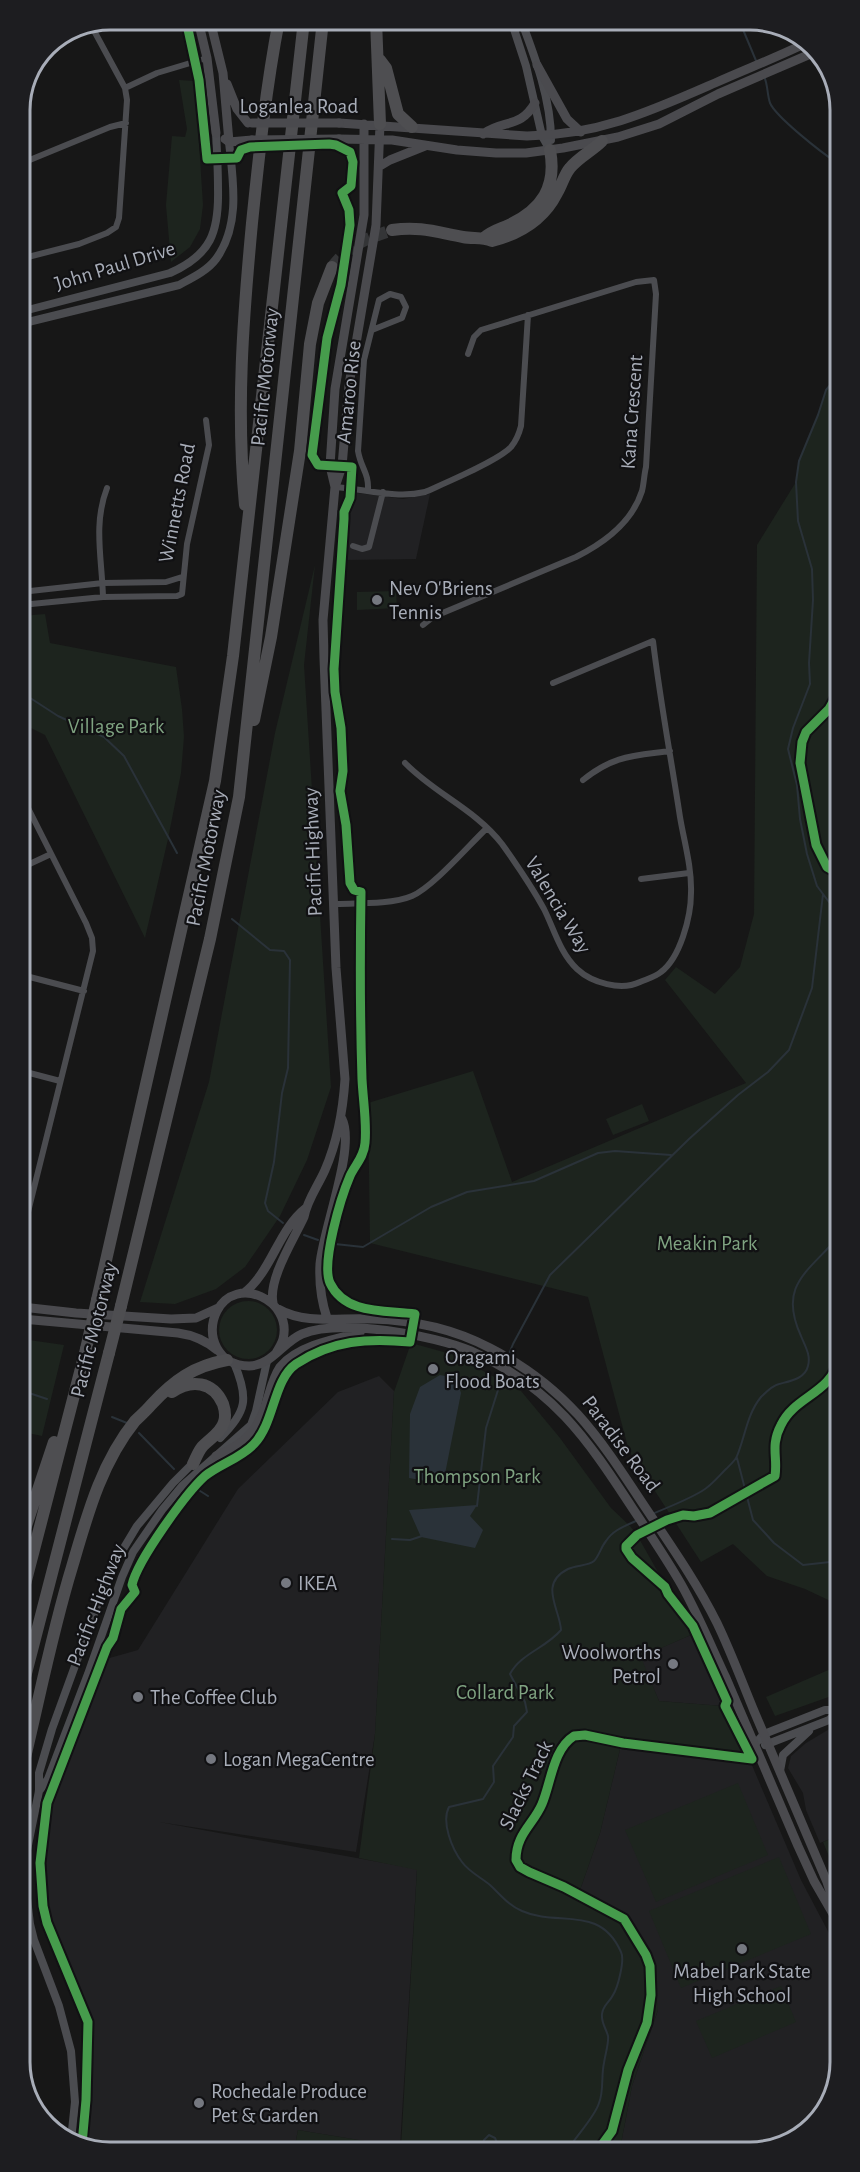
<svg xmlns="http://www.w3.org/2000/svg" width="860" height="2172" font-family="'Alegreya Sans',sans-serif">
<style>
.built{fill:#212123}
.green{fill:#1d241e}
.water{fill:#2a3239}
.lines{fill:none;stroke-linecap:round;stroke-linejoin:round}
.stream{stroke:#2a3239;stroke-width:2}
.motorway-tunnel{stroke:#343537;stroke-width:12;stroke-dasharray:12 6;stroke-linecap:butt}
.minor{stroke:#4b4c50;stroke-width:6}
.tertiary{stroke:#4b4c50;stroke-width:8}
.secondary{stroke:#4a4a4e;stroke-width:9}
.motorway{stroke:#4e4e51;stroke-width:12}
.secondary-bridge{stroke:#4a4a4e;stroke-width:9}
.motorway-bridge{stroke:#4e4e51;stroke-width:12}
.cycleway-casing{stroke:#111113;stroke-width:13}
.cycleway{stroke:#469c4c;stroke-width:9}
.poi-dot{fill:#757880;stroke:#111113;stroke-width:2}
.labels{text-anchor:middle;dominant-baseline:central;stroke-width:4.5;stroke-linejoin:round;paint-order:stroke}
.street-label{font-size:21px;fill:#a8adb8;stroke:#111113}
.poi-label{font-size:21px;fill:#a8adb8;stroke:#111113;text-anchor:start}
.park-label{font-size:21px;fill:#7fa381;stroke:#111113}
.rim{fill:none;stroke:#a8adb8;stroke-width:3}
</style>
<rect width="100%" height="100%" fill="#171717"/>
<path class="built" d="M350,492L403,499L430,494L416,559L345,560Z
M379,1376L394,1391L375,1734L356,1852L159,1822L417,1869L400,2147L298,2130L294,2151L104,2152L81,2144L88,2092L89,2016L48,1913L43,1868L44,1835L48,1803L106,1659L138,1650L238,1489L338,1392Z
M693,1634L720,1693L722,1706L659,1701L640,1657Z
M836,1725L840,1734V1835L820,1843L806,1810L803,1793L788,1768L791,1756L806,1743Z
M621,1745L751,1763L801,1880L840,1954V2062L822,2117L779,2148L620,2149L632,2086L658,2010L580,1890L600,1833Z"/>
<path class="green" d="M179,80L195,81L203,205L200,229L190,247L171,262L166,205L172,136L185,137L187,129Z
M837,377L839,1605L805,1589L767,1576L733,1544L701,1562L629,1451L588,1297L370,1243L368,1103L473,1071L512,1182L746,1083L665,980L676,967L715,994L740,967L754,914L757,545L796,482L799,461L818,415L826,390Z
M315,565L304,665L331,1087L307,1160L280,1216L245,1267L216,1289L175,1304L140,1302L209,1082L275,733Z
M396,591L397,608L357,610V592Z
M45,614L50,643L176,667L182,709L184,737L181,773L168,839L145,938L45,735L21,723V616Z
M642,1104L649,1121L613,1135L606,1119Z
M219 1330a29 29 0 1 1 58 0a29 29 0 1 1-58 0Z
M22,1339L64,1345L42,1436L23,1432Z
M411,1343L451,1354L521,1391L560,1438L611,1508L630,1526L637,1535L693,1634L641,1657L659,1701L722,1706L751,1763L621,1745L600,1833L580,1890L630,1918L654,1964L658,2010L632,2086L620,2149L294,2151L298,2130L401,2147L417,1870L359,1858L375,1734L394,1392Z
M840,1665V1693L775,1716L766,1697Z
M738,1783L768,1855L656,1902L625,1830Z
M840,1835V1883L823,1842Z
M779,1857L811,1934L681,1988L649,1911Z
M781,1986L796,2022L712,2058L696,2021Z"/>
<path class="water" d="M440,1375L456,1378L461,1393L443,1484L409,1478L410,1414L420,1387Z
M477,1505L470,1516L483,1530L475,1548L421,1537L409,1510Z"/>
<g class="lines">
<path class="stream" d="M739,20L757,63
M764,76C768,85 767,94 770,103C776,117 822,153 836,162
M837,377L826,390L818,415L799,461L796,482L798,521L812,569L813,600L809,663L810,684L793,728L788,749L797,785L800,819L807,854L817,886L838,914
M21,692L58,716L104,737L124,756L177,853
M232,919L270,950L284,951L290,960L288,1068L282,1093L274,1162L265,1203L268,1211L283,1223
M304,1235L318,1240
M335,1244L363,1247L431,1207L467,1192L534,1181L598,1153L615,1151L671,1155
M509,1354L513,1344L550,1275L689,1139L738,1095L768,1072L789,1050L812,988L823,894
M23,1391L47,1399
M112,1417L127,1423
M139,1433L174,1469
M737,1458L753,1520L774,1543L803,1565L839,1561
M197,1489L208,1496
M477,1506L486,1428L504,1371
M652,1514C669,1507 687,1500 702,1491C711,1486 718,1477 726,1469C730,1465 735,1461 737,1456C745,1437 747,1414 761,1397C765,1393 774,1385 779,1384C790,1381 805,1379 808,1366C811,1355 805,1346 801,1336C777,1284 810,1271 839,1236
M392,1539L410,1540L422,1536
M564,2149L571,2145C579,2133 595,2116 599,2103C604,2092 601,2075 604,2063C605,2055 609,2043 608,2036C606,2028 601,2023 602,2014C603,2005 609,2003 613,1995C618,1987 625,1960 621,1952C600,1904 558,1927 522,1911C508,1905 501,1895 490,1885C482,1878 469,1872 462,1862C452,1849 441,1822 449,1807L483,1799L494,1782L493,1766L513,1737L514,1726L527,1712L525,1702L510,1674C520,1654 546,1648 561,1630C560,1609 538,1584 568,1569C576,1565 588,1566 594,1561C599,1556 601,1547 606,1541C613,1530 625,1526 636,1521
M481,2150L484,2140L489,2135L495,2138L500,2150"/>
<path class="motorway-tunnel" d="M332,267C352,243 363,240 392,230"/>
<path class="minor" d="M46,47L92,27
M125,88L157,73L207,58
M20,164L110,127L126,123
M20,259L79,244L107,233L116,227L119,218L127,100L125,88L92,27
M335,487C365,489 396,499 425,492C445,483 498,461 511,447C516,441 519,434 521,426L528,315
M368,491C369,472 361,469 358,451L364,360L379,300L390,294L401,297L406,307L402,318L372,330
M353,546L362,549L369,547L383,492
M21,592L103,583L166,582L182,577
M103,597C102,559 93,524 107,488
M21,605L103,597L177,596L182,594L187,544L209,445L206,420
M423,625L433,617L576,557C604,543 632,523 642,491C644,483 644,475 646,467L656,294L654,280L636,282L481,330L474,337L468,354
M405,763C435,794 475,809 502,844C517,865 532,887 544,909C554,929 560,953 577,969C592,983 621,991 640,982C647,979 655,977 661,972C680,958 691,917 691,893C692,868 684,841 680,817C671,758 660,700 653,641L553,683
M583,780C614,755 633,756 670,751
M21,794L86,923L92,938L93,951L25,1224L22,1228
M21,868L51,854
M641,879L689,873
M333,904C356,903 391,905 412,896C433,887 469,845 487,828
M22,975L84,991
M22,1071L60,1081"/>
<path class="tertiary" d="M511,20L526,66L542,136L550,150
M521,20C535,57 551,99 551,140
M20,312L170,273C211,255 219,232 218,189C218,170 217,151 216,133
M20,324L179,285C192,278 207,271 216,259C241,225 233,180 229,142
M220,1438C247,1412 249,1398 234,1363
M755,1744L764,1734L825,1710H840
M765,1745L829,1720L839,1710
M780,1771L783,1755L809,1731
M39,1791L48,1779L88,1674L122,1577L133,1552L162,1510L182,1486L251,1425L256,1411L267,1361
M71,2140L75,2102L71,2051L59,2006L34,1940L30,1924L25,1882V1860L39,1791V1773L52,1729L103,1589L116,1561L137,1526L173,1483L194,1462"/>
<path class="secondary" d="M198,20L207,58L216,133
M210,20L223,73L229,142
M537,65L567,119L581,132
M227,84L237,109L248,123
M339,123L527,136C599,135 651,111 715,83C746,69 778,57 808,42
M483,134C504,119 520,129 535,103
M225,139L229,142L252,140
M339,139L392,140L457,150L496,153H526L563,148L618,137L659,124L718,94L815,52
M380,166L390,160L425,146
M335,487L330,466L335,389L364,215V124
M244,1293C272,1271 278,1230 306,1208
M273,1303C268,1279 294,1239 304,1217C307,1200 318,1186 325,1170C338,1140 343,1111 345,1079L336,968L324,658L323,620L335,487L342,466L349,385L376,225L380,124
M22,1307L76,1313L171,1319L196,1318L218,1308
M278,1309C306,1325 341,1317 372,1319C412,1320 454,1329 490,1348C566,1387 597,1434 643,1504C669,1543 696,1581 717,1623C731,1652 742,1682 754,1711C778,1768 803,1825 827,1882L837,1912
M327,1318C321,1300 319,1282 320,1264C323,1229 356,1147 342,1119
M22,1319L178,1333C193,1335 205,1340 217,1350
M276,1353C279,1348 282,1343 283,1339C293,1300 236,1274 217,1311C204,1336 219,1366 249,1366C271,1366 283,1342 302,1334C340,1318 433,1335 471,1351C552,1387 586,1437 633,1509C649,1533 666,1558 681,1584C698,1614 711,1646 726,1678C750,1734 774,1790 798,1846L814,1881L840,1926
M216,1456C247,1443 259,1430 268,1397C271,1387 274,1376 280,1367C297,1346 334,1339 360,1333"/>
<path class="motorway" d="M376,20L380,124
M380,60L386,68L398,114L412,127
M392,230C420,226 436,232 463,237C473,239 482,237 492,241C519,234 544,219 557,193C562,185 564,175 570,168C579,157 592,151 602,141
M484,238C491,231 500,229 509,225C542,209 557,187 550,150
M245,505C236,409 243,319 252,223C259,155 266,87 279,20
M254,720L271,637L300,451L310,344L318,303L332,267
M97,1300L215,781L233,656L304,20
M121,1306L210,939L239,797L323,20
M172,1392C191,1379 213,1381 223,1404C225,1410 226,1416 224,1422C221,1433 209,1439 202,1447C198,1452 196,1458 193,1464
M23,1535L54,1442
M23,1592L86,1349
M23,1685L109,1353
M23,1766C39,1700 52,1632 72,1567C87,1516 101,1463 135,1421C140,1416 146,1411 151,1405C174,1380 194,1366 227,1360"/>
<path class="secondary-bridge" d="M252,123H339
M252,140L339,139"/>
<path class="motorway-bridge" d="M86,1349L97,1300
M109,1353L121,1306"/>
<defs>
<path id="cycleway" d="M837,695L829,709L806,732L802,742L800,763L816,845L827,867L838,873
M752,1759L725,1706L727,1701L693,1626L668,1594L665,1587L632,1558L626,1549V1546L637,1535L667,1520L683,1515L694,1516L710,1513L775,1476C778,1457 770,1446 781,1425C795,1396 830,1394 839,1360
M82,2144L86,2100L88,2022L47,1923L43,1906L40,1863L47,1803L107,1647L113,1638L121,1609L135,1592L132,1585C137,1561 186,1493 205,1476C220,1464 241,1458 254,1444C275,1422 273,1380 296,1364C332,1340 368,1338 410,1342L415,1314C386,1310 345,1315 330,1283C321,1263 341,1197 350,1176C355,1165 364,1157 365,1143C367,1123 363,1100 362,1079C360,1017 360,954 361,892L354,890L350,883L346,825L340,791L343,771L341,728L335,692L334,669L344,519V512L350,498L352,467L318,465L312,455L327,338L341,285L350,225L349,210L342,193L351,186L353,162L350,152L336,145L329,144L250,147L241,150L237,158L207,159L199,80L186,20
M599,2149L612,2131L628,2070L647,2023L651,1995L650,1966L646,1955L624,1919L564,1887L529,1872L520,1867L516,1860C516,1834 533,1825 542,1804C551,1783 553,1749 574,1736L585,1735L623,1743L752,1759"/>
</defs>
<use href="#cycleway" class="cycleway-casing"/>
<use href="#cycleway" class="cycleway"/>
</g>
<g class="poi-dot">
<circle cx="377" cy="600" r="6"/>
<circle cx="433" cy="1369" r="6"/>
<circle cx="286" cy="1583" r="6"/>
<circle cx="673" cy="1664" r="6"/>
<circle cx="138" cy="1697" r="6"/>
<circle cx="211" cy="1759" r="6"/>
<circle cx="742" cy="1949" r="6"/>
<circle cx="199" cy="2103" r="6"/>
</g>
<g class="labels">
<g class="street-label">
<text x="299" y="106">Loganlea Road</text>
<text transform="translate(115 266) rotate(-17)">John Paul Drive</text>
<text transform="translate(265 377) rotate(-84)">Pacific Motorway</text>
<text transform="translate(349 392) rotate(-84)">Amaroo Rise</text>
<text transform="translate(632 412) rotate(-86)">Kana Crescent</text>
<text transform="translate(177 503) rotate(-79)">Winnetts Road</text>
<text transform="translate(313 852) rotate(-92)">Pacific Highway</text>
<text transform="translate(206 858) rotate(-79)">Pacific Motorway</text>
<text transform="translate(558 905) rotate(59)">Valencia Way</text>
<text transform="translate(94 1330) rotate(-76)">Pacific Motorway</text>
<text transform="translate(621 1444) rotate(53)">Paradise Road</text>
<text transform="translate(96 1605) rotate(-69)">Pacific Highway</text>
<text transform="translate(526 1785) rotate(-64)">Slacks Track</text>
</g>
<g class="poi-label">
<text x="389" y="588">Nev O'Briens<tspan x="389" dy="24">Tennis</tspan></text>
<text x="445" y="1357">Oragami<tspan x="445" dy="24">Flood Boats</tspan></text>
<text x="298" y="1583">IKEA</text>
<text x="661" y="1652" text-anchor="end">Woolworths<tspan x="661" dy="24">Petrol</tspan></text>
<text x="150" y="1697">The Coffee Club</text>
<text x="223" y="1759">Logan MegaCentre</text>
<text x="742" y="1971" text-anchor="middle">Mabel Park State<tspan x="742" dy="24">High School</tspan></text>
<text x="211" y="2091">Rochedale Produce<tspan x="211" dy="24">Pet &amp; Garden</tspan></text>
</g>
<g class="park-label">
<text x="116" y="726">Village Park</text>
<text x="707" y="1243">Meakin Park</text>
<text x="477" y="1476">Thompson Park</text>
<text x="505" y="1692">Collard Park</text>
</g>
</g>
<path d="M0 0H860V2172H0ZM110 30H750A80 80 0 0 1 830 110V2062A80 80 0 0 1 750 2142H110A80 80 0 0 1 30 2062V110A80 80 0 0 1 110 30Z" fill="#1d1d20" fill-rule="evenodd"/>
<path class="rim" d="M110 30H750A80 80 0 0 1 830 110V2062A80 80 0 0 1 750 2142H110A80 80 0 0 1 30 2062V110A80 80 0 0 1 110 30Z"/>
</svg>
